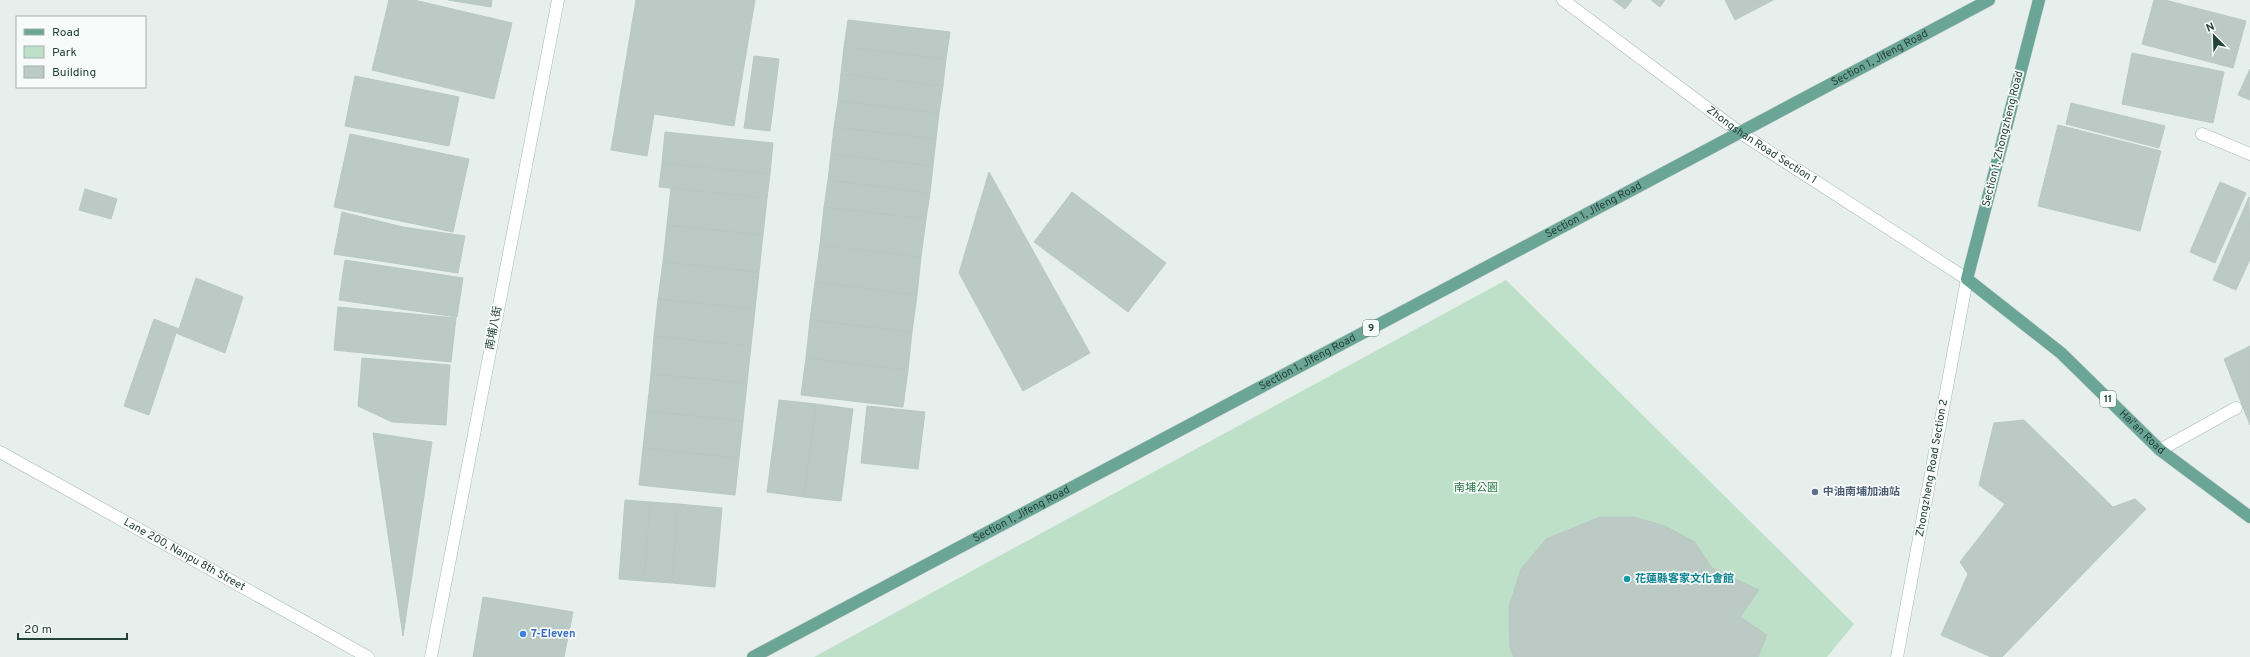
<svg xmlns="http://www.w3.org/2000/svg" width="2250" height="657" font-family="Overpass,'Noto Sans TC',sans-serif">
<style>
.green{fill:#bfe0c8}
.building{fill:#bbcac4;stroke:#b8c9c2}
.lines{fill:none;stroke-linecap:round;stroke-linejoin:round}
.service-casing{stroke:#a8b8b2;stroke-width:13}
.minor-casing{stroke:#a8b8b2;stroke-width:13}
.tertiary-casing{stroke:#a8b8b2;stroke-width:13}
.primary-casing{stroke:#c2cac8;stroke-width:13}
.service{stroke:#fff;stroke-width:12}
.minor{stroke:#fff;stroke-width:12}
.tertiary{stroke:#fff;stroke-width:12}
.primary{stroke:#6aa596;stroke-width:12}
.service-dot{fill:#5c6f8a;stroke:#f7fbf9;stroke-width:1.5}
.culture-dot{fill:#0f9aa8;stroke:#f7fbf9;stroke-width:1.5}
.shop-dot{fill:#3f7fe0;stroke:#f7fbf9;stroke-width:1.5}
.labels{text-anchor:middle;dominant-baseline:central;stroke-width:3.5;stroke-linejoin:round;paint-order:stroke}
.shield{fill:#f7fbf9;stroke:#637a73;stroke-width:1}
.shield-label{font-size:10px;font-weight:bold;fill:#24423a}
.street-label{font-size:11px;fill:#24423a;stroke:#f7fbf9}
.park-label{font-size:11px;fill:#2d7a4b;stroke:#f7fbf9}
.service-label{font-size:11px;font-weight:bold;fill:#4e5e75;stroke:#f7fbf9;text-anchor:start}
.culture-label{font-size:11px;font-weight:bold;fill:#0d838f;stroke:#f7fbf9;text-anchor:start}
.shop-label{font-size:11px;font-weight:bold;fill:#366cbe;stroke:#f7fbf9;text-anchor:start}
</style>
<rect width="100%" height="100%" fill="#e6efeb"/>
<path class="green" d="M1506,280L1854,624L1827,657H814Z"/>
<path class="building" d="M389,0H414L512,23L494,99L372,70Z
M448,0H492L491,7Z
M636,0H755L734,126L654,114L647,156L611,150Z
M1613,0H1632L1625,9Z
M1651,0H1665L1660,7Z
M1725,0H1773L1735,20Z
M2154,0H2165L2246,21L2233,68L2142,44Z
M848,20L950,32L946,59L844,47Z
M844,47L946,59L943,86L841,74Z
M2132,53L2224,72L2213,123L2122,104Z
M754,56L779,59L770,131L744,128Z
M2250,69V100L2238,95Z
M841,74L943,86L939,113L838,101Z
M355,76L459,97L449,146L345,126Z
M838,101L939,113L936,139L834,127Z
M2071,103L2165,126L2159,148L2066,124Z
M2058,125L2161,151L2140,231L2038,206Z
M834,127L936,139L933,166L831,154Z
M665,132L773,143L770,174L662,163Z
M350,134L469,159L453,232L334,207Z
M831,154L933,166L930,193L828,180Z
M662,163L770,174L767,198L659,187Z
M989,172L1090,353L1023,391L959,273Z
M828,180L930,193L926,219L824,207Z
M2220,182L2246,193L2215,263L2190,252Z
M671,188L767,198L763,235L667,225Z
M85,189L117,199L111,219L79,210Z
M1072,192L1166,263L1128,312L1034,242Z
M2249,197L2250,259L2236,290L2213,280Z
M824,207L926,219L921,257L820,245Z
M342,212L403,227L465,236L458,273L334,254Z
M667,225L763,235L759,272L663,262Z
M820,245L921,257L917,295L815,282Z
M345,260L463,278L457,317L339,300Z
M663,262L759,272L755,309L658,299Z
M196,278L243,297L225,353L176,333L149,415L124,406L154,319L179,329Z
M815,282L917,295L912,332L810,320Z
M658,299L755,309L751,346L654,336Z
M338,307L456,318L451,362L334,350Z
M810,320L912,332L908,370L806,358Z
M654,336L751,346L747,383L651,374Z
M2250,346V425L2224,359Z
M362,358L450,365L446,425L392,422L358,406Z
M806,358L908,370L903,407L801,395Z
M651,374L747,383L743,421L647,411Z
M779,400L816,404L804,497L767,492Z
M816,404L853,409L841,501L804,497Z
M867,406L925,412L918,469L861,463Z
M647,411L743,421L739,458L643,448Z
M2024,420L2113,507L2135,499L2146,509L2002,657H1991L1941,635L1968,574L1960,562L2005,504L1979,485L1994,423Z
M373,433L432,442L403,636Z
M643,448L739,458L735,495L639,485Z
M625,500L650,502L644,581L619,579Z
M650,502L678,504L672,583L644,581Z
M678,504L722,508L715,587L672,583Z
M1600,517H1634L1665,526L1695,542L1712,568L1759,590L1740,617L1767,635L1758,657H1514L1510,648L1509,607L1521,569L1546,539Z
M483,597L573,612L564,657H473Z"/>
<g class="lines">
<defs>
<path id="service" d="M2202,134L2250,154"/>
<g id="minor">
<path d="M2160,450L2236,408"/>
<path id="s1" d="M0,452L368,657"/>
<path d="M431,657L558,0"/>
</g>
<g id="tertiary">
<path id="s2" d="M1563,0L1739,132L1967,279L1897,657"/>
</g>
<g id="primary">
<path id="s3" d="M2039,0L1967,279L2061,353L2160,450L2250,517"/>
<path id="s4" d="M753,657L1989,0"/>
</g>
</defs>
<use href="#service" class="service-casing"/>
<use href="#minor" class="minor-casing"/>
<use href="#tertiary" class="tertiary-casing"/>
<use href="#primary" class="primary-casing"/>
<use href="#service" class="service"/>
<use href="#minor" class="minor"/>
<use href="#tertiary" class="tertiary"/>
<use href="#primary" class="primary"/>
</g>
<circle class="service-dot" cx="1815" cy="492" r="4"/>
<circle class="culture-dot" cx="1627" cy="579" r="4"/>
<circle class="shop-dot" cx="523" cy="634" r="4"/>
<g class="labels">
<g class="shield">
<rect x="1363" y="320" width="16" height="16" rx="3"/>
<rect x="2100" y="391" width="16" height="16" rx="3"/>
</g>
<g class="shield-label">
<text x="1371" y="328">9</text>
<text x="2108" y="399">11</text>
</g>
<g class="street-label">
<text stroke="none"><textPath href="#s4" startOffset="1276">Section 1, Jifeng Road</textPath></text>
<text transform="translate(2003 139) rotate(-76)">Section 1, Zhongzheng Road</text>
<text stroke="none"><textPath href="#s2" startOffset="246">Zhongshan Road Section 1</textPath></text>
<text stroke="none"><textPath href="#s4" startOffset="952">Section 1, Jifeng Road</textPath></text>
<text transform="translate(494 328) rotate(-79)">南埔八街</text>
<text stroke="none"><textPath href="#s4" startOffset="628">Section 1, Jifeng Road</textPath></text>
<text stroke="none"><textPath href="#s3" startOffset="521">Hai'an Road</textPath></text>
<text transform="translate(1932 468) rotate(-80)">Zhongzheng Road Section 2</text>
<text stroke="none"><textPath href="#s4" startOffset="304">Section 1, Jifeng Road</textPath></text>
<text stroke="none"><textPath href="#s1" startOffset="211">Lane 200, Nanpu 8th Street</textPath></text>
</g>
<g class="park-label">
<text x="1476" y="488">南埔公園</text>
</g>
<g class="service-label">
<text x="1823" y="492">中油南埔加油站</text>
</g>
<g class="culture-label">
<text x="1635" y="579">花蓮縣客家文化會館</text>
</g>
<g class="shop-label">
<text x="531" y="634">7-Eleven</text>
</g>
</g>
<rect x="16" y="16" width="130" height="72" fill="#f7fbf9" stroke="#a3b1ad"/>
<rect x="24" y="29" width="20" height="6" fill="#6aa596" stroke="#a3b1ad"/>
<text x="52" y="36" font-size="12" fill="#24423a">Road</text>
<rect x="24" y="46" width="20" height="12" fill="#bfe0c8" stroke="#a3b1ad"/>
<text x="52" y="56" font-size="12" fill="#24423a">Park</text>
<rect x="24" y="66" width="20" height="12" fill="#bbcac4" stroke="#a3b1ad"/>
<text x="52" y="76" font-size="12" fill="#24423a">Building</text>
<g transform="translate(2214 36) rotate(337)" stroke="#f7fbf9" stroke-width="3" paint-order="stroke">
<path d="M0-3L7 15L0 10L-7 15Z" fill="#24423a"/>
<text y="-6" font-size="11" font-weight="bold" text-anchor="middle" fill="#24423a">N</text>
</g>
<path d="M18 633v6h109v-6" fill="none" stroke="#24423a" stroke-width="2"/>
<text x="24" y="633" font-size="12" fill="#24423a" stroke="#f7fbf9" stroke-width="3" paint-order="stroke">20 m</text>
</svg>
